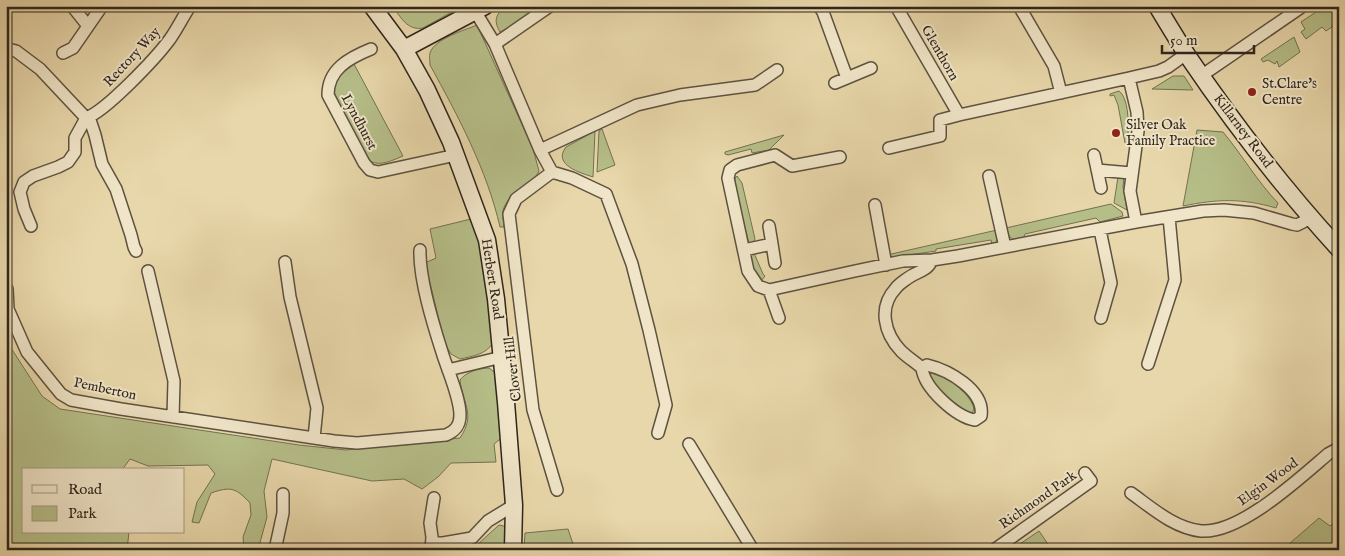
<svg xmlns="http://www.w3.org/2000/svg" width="1345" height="556" font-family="'IM FELL English',serif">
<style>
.green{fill:#b6be88;stroke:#727252}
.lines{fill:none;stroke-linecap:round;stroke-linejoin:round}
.street-casing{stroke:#5d5240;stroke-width:14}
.secondary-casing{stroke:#2f261d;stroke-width:19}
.street{stroke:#f0e5c8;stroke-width:11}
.secondary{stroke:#f0e5c8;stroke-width:16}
.poi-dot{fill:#8f2418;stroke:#f0e5c8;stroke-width:2}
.labels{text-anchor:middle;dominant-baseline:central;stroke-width:4;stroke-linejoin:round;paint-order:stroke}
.street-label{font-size:14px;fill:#2f261d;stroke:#f0e5c8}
.poi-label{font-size:14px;fill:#2f261d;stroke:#f0e5c8;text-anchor:start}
</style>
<rect width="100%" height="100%" fill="#e8d7aa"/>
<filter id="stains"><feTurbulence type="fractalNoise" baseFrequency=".004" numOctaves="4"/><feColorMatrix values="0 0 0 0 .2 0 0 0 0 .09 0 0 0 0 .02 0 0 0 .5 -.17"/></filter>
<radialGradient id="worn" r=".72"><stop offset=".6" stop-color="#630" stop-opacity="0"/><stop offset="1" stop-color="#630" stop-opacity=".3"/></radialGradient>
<path class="green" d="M392,6H463L423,28C407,31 401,17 392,6Z
M506,6H540L512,26L500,32C493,20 496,14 506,6Z
M1325,6H1339V22L1326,31L1322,27L1306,39L1301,32L1305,29L1301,22Z
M477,25L533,149L539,171C532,187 507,192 503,211C502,216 504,223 504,227H500C487,170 458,116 430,65C430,61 429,56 430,53C434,39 465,30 477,25Z
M1294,37L1300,52L1279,67L1277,61L1275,64L1268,60L1263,62L1261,59Z
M354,64L403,156C393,160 380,167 370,161C364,149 332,98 334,88C335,77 347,70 354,64Z
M1173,76H1184L1193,90L1152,89Z
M1119,91C1130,99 1129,132 1127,144L1125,143L1118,105L1114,95L1110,96V94Z
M602,129L615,165L597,172L599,131Z
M1197,130L1223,132C1243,156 1256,180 1278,203L1276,208C1242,198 1217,199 1183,206Z
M595,131L593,177C581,173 552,165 566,147Z
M784,135L769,150L752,153L751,149L728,155L725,154V152Z
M737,176L742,183L755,239L753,242L749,244L735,187V178Z
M1124,176L1123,187L1127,210L1114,203L1118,177Z
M1111,204L1122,212L1123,216L1100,222L1096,218L1025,234L1023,239C1012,241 1009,239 1006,228Z
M475,218L479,232L493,343C485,355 473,356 460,359L451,354L445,344L425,263L436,258L430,229Z
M997,230V241L992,244L991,240L936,249V251L889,258L887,255Z
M754,253L763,274L765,276L761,281C755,273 752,265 750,255Z
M6,338L11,348L42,396L60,409L299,445L346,450L460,438C476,414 463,405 460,380C466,372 479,368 489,368L497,374L504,436L494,444L496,462L451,463L438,477L422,489L404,479L372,481L272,459L264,491L267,517L258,550H245L244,548L243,537L251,515L250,503C236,488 231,486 211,493L199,523L192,522L197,502L215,474L208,465L148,466L130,459L122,470H24V532H129L127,550H6Z
M932,373C947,375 973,396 974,410L971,414C956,412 938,389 930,377V374Z
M1319,518L1330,526L1339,519V550H1282Z
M499,525L508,527L512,550H467V547L477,545Z
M568,529L575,550H524L525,533Z
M1039,531L1052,550H1011Z"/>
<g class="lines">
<defs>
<path id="street" d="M72,6L88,26
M819,6L823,12L847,78
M896,6L959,115L1129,78
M1019,6L1054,66L1061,93
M475,11L495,44L540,150L637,105L680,95L755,85L777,70
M495,44L550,6
M371,49C349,58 328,69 328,95L364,163L370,170L378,172L456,155
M6,51L8,49L16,51L40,69L86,118L75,138V152L68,162L58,167L33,176L24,182L20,192L24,209L31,226
M63,53L73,48L102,6
M1201,76L1303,6
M835,83L871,68
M89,117L95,135L102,164L116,189L131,235L134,247L136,251
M86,118C106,111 156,58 170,39C177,29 183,17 190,6
M889,148L940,136V120L959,115
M540,150L552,172L516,199L509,214L533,410L557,490
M1094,155L1101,188
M840,157L792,166L775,155L737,165L730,170L728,178L748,271L758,286L769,290L855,271L903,261L932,260L958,256L1136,222L1203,211L1224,210L1254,213L1292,224L1297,225L1311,218
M1097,170L1131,173
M552,172L572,178L606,194L632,264L649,330L666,405L658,433
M989,176L1005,247
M875,205L886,265
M1136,222L1130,191L1138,131L1137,112L1129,78L1159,71L1168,67L1186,54
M769,226L772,244
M1100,230L1111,283L1101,318
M744,250L772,244L775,263
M285,262L290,297L317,408L314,438
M148,271L174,381L173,417
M7,289L8,309L27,352L52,383L61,394L71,400L121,409L334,441L357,443L446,435C455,431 460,426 460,415C460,397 447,369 442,352C433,324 419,279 420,250
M769,290L779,318
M1148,364L1175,280L1169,217
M922,368L927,365C948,370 985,390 981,416L975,420C956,417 924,388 922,368C915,362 907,357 901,351C884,333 878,307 896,288C899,284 904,281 908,278C917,271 927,272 932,260
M448,370L502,357
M689,444L753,550
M1131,493C1152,508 1174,528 1201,531C1240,534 1300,478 1328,454L1339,448
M432,543H443L472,538L488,521L514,505
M275,550L283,513V494
M431,550L432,537L430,523L434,498
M994,550L1091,481L1085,473"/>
<path id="secondary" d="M372,6L404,49L427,90L451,142L487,240L496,299L506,402L514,505L513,550
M1157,6C1167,23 1177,39 1187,55C1233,123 1284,189 1339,249
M404,49L485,6"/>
</defs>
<use href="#street" class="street-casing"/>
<use href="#secondary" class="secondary-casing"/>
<use href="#street" class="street"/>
<use href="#secondary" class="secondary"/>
</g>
<g class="poi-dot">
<circle cx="1252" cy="92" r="5"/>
<circle cx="1116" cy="133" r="5"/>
</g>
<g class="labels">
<g class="street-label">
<text transform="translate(940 53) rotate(60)">Glenthorn</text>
<text transform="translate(132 57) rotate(-47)">Rectory Way</text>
<text transform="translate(359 122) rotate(62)">Lyndhurst</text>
<text transform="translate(1243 131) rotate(53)">Killarney Road</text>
<text transform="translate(492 279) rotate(81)">Herbert Road</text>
<text transform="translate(513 369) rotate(-97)">Clover Hill</text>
<text transform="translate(105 389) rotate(12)">Pemberton</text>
<text transform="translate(1268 482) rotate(-36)">Elgin Wood</text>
<text transform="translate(1038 500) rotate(-35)">Richmond Park</text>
</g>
<g class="poi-label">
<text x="1262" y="84">St.Clare's<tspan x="1262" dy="16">Centre</tspan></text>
<text x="1126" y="125">Silver Oak<tspan x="1126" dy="16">Family Practice</tspan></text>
</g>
</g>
<rect width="1345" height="556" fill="none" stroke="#e8d7aa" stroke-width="25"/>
<rect x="8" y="8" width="1330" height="541" fill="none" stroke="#2f261d" stroke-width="2.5"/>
<rect x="12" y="12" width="1320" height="531" fill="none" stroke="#2f261d"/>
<rect x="22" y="468" width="162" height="65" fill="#f0e5c8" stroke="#a39984"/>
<rect x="32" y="485" width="25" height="8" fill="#f0e5c8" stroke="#a39984"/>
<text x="68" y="494" font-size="15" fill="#2f261d">Road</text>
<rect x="32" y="506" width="25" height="15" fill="#b6be88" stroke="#a39984"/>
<text x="68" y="518" font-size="15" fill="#2f261d">Park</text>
<path d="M1162 45v8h92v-8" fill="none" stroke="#2f261d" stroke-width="2.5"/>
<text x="1170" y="45" font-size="15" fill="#2f261d" stroke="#f0e5c8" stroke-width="4" paint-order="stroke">50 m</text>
<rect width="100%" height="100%" filter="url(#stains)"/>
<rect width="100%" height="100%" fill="url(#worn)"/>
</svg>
